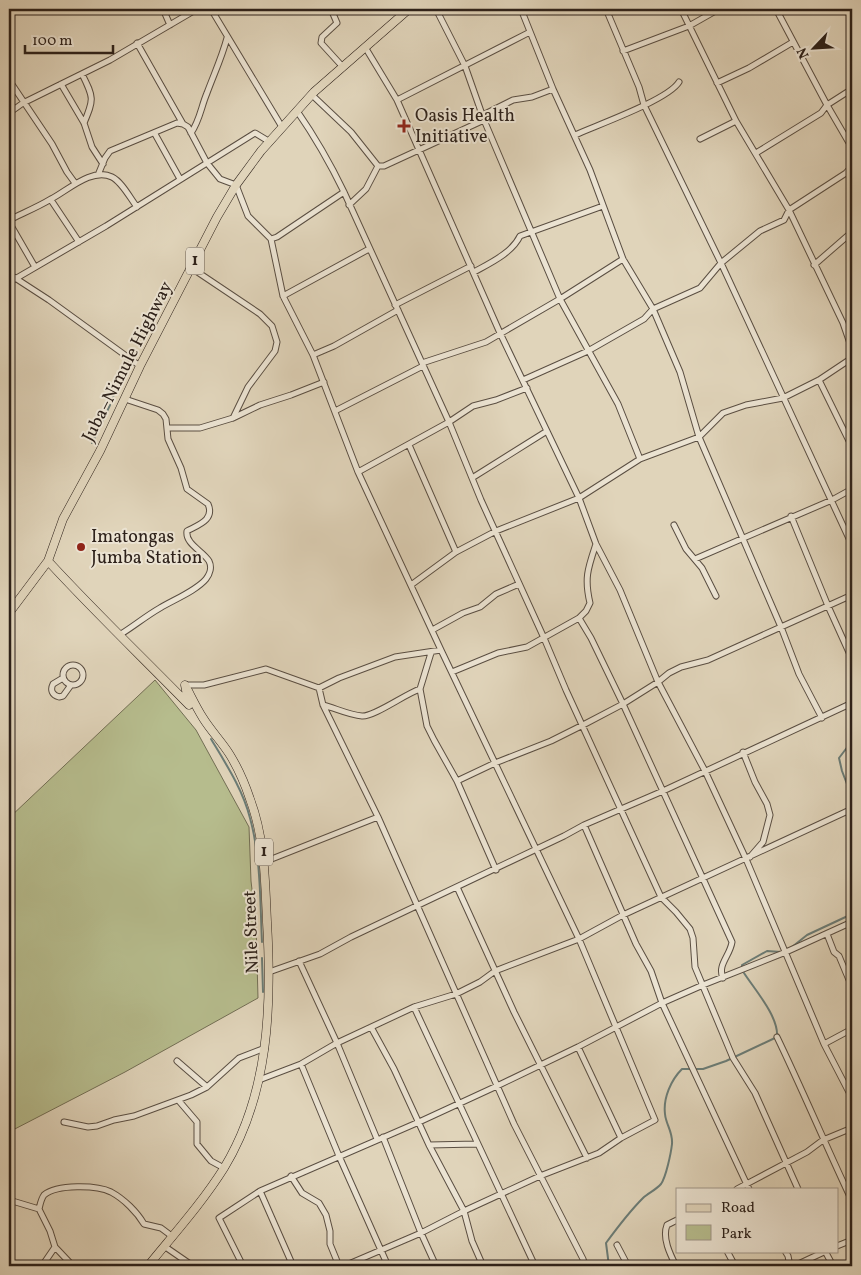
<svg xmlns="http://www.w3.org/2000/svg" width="861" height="1275" font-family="Vollkorn,serif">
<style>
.green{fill:#b6bc8d;stroke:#726e54}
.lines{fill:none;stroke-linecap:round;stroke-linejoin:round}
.stream{stroke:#6b7c76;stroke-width:2}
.minor-casing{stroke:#5a4e42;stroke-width:7}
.primary-casing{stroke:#2d211a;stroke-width:9}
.minor{stroke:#ebe3d2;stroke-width:5}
.primary{stroke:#e0d4ba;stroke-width:8}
.poi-dot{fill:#8f2418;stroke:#ebe3d2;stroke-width:2}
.labels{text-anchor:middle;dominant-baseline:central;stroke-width:4;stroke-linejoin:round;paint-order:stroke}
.shield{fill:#ebe3d2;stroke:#665b51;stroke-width:1}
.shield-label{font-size:16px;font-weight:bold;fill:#2d211a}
.poi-label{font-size:18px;fill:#2d211a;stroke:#ebe3d2;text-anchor:start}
.street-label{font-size:18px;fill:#2d211a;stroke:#ebe3d2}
</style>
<rect width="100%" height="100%" fill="#e0d4ba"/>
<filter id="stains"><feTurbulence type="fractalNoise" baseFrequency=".004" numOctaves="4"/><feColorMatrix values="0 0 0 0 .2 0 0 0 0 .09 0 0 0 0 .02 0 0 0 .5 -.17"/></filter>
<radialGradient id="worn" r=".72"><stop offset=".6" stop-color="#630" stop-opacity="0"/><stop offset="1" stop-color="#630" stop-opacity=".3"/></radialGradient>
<path class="green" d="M155,680L196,730L249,827L251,881L256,924L258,998L125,1072L9,1132V818Z"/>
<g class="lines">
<path class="stream" d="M112,399L128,364
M92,443L110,405
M211,739C226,764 243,790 250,818C261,858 260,901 262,942
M852,741L839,758L842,771L852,797
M792,947L807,935L852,914
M262,958L263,992
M742,967V965L767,951L781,952
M609,1266L606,1243C617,1228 629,1212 643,1198C648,1193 656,1190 661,1184C666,1177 671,1153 672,1144C673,1132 666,1125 665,1114C663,1098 671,1080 682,1069H703L726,1061L777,1037C779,1017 755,990 744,973"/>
<defs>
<path id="minor" d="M163,9L170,25
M211,9L282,127
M331,9L337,23L322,37L321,43L342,66
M436,9L465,66L484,120L560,299L618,404L640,459
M606,9L639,87L644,105L721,263L852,545
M681,9L736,121L789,210L843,323L852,349
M776,9L827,105L852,148
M137,43L183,124
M365,47L397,100L500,333L579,498L596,544L620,590L658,682L705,771L746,859L824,1044L852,1029
M623,51L689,26L719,9
M82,74C94,98 94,99 84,123
M9,80L52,144L67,172L75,183
M717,83L749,68L793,42
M61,84L84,123L92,147L103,164
M312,95L351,132L378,166H384L484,120
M397,100L530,32
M297,111C315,137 330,163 344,192L449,422L481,500L544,638L566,690L661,897L676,912L690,929L693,938L695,967L733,1058L755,1093L798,1189
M9,113L23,103L110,60L197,9
M483,115L513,100L532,97L553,89
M191,133C200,120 201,107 207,93C214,74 222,57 227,38
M155,134L180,179
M575,135C597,125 668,100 679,82
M700,139L736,121
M756,153L821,113L827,105L852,89
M98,175L105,158L110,151L177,123L183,124L188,127L207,163L220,179L236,185L248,216L271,239L283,296L313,355L358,472L441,650L395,657L339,678L319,688
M51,200L79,242
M349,205L366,189L378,166
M9,220C23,213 38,207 51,199C67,191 92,167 112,177C122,182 130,198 137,207
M9,222L35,267
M271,239L277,237L344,192
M814,265L852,232
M190,267L260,314L272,326L277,342L275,351L248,387L233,418
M474,272C490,263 512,253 520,236L603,206
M9,274L49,300L140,366
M15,279L106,226L255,133L270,142
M283,296L369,249
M395,305L471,266
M313,355L334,346L398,310
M852,358L819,380L783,398L746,405L723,413L699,437L781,627L852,595
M422,363L486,342L560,299L623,259
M523,380L588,351L644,319L653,309L700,288L721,263L760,231L784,220L789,210L846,173L852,166
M819,380L852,447
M335,411L423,366
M168,428H200L233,418L260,405L291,395L324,382
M409,445L456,552
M358,472L449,422L473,406L496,400L527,388
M472,478L547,431
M791,516L828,606L852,659
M674,525L686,549L702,568L716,596
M695,559L832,500L852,489
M411,585L456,552L496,531L579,498L640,459L699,437L680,372L653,309L623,259L590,170L553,89L521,9
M579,618L591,638L623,704L732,942C730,956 717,965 723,978
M434,629L463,613L480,607L496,594L519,584
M121,634C134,626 146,616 160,608C173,600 196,591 206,579C210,574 212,567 209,561C203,551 185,544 187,531C198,525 215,520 208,504L187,489L181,468L168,439L166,419L163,414L158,410L125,399
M431,653L420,689L427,726L434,740L457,781L496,870
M63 675a10 10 0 1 1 20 0a10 10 0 1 1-20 0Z
M452,672L498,653L527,647L579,618L586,611L590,603C584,578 588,568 596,544
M63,678L53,684C50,690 52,695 59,697L63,696L71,685
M185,685H204L266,669L319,688L323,705L378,817L514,1124L583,1259L585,1266
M323,705C335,708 349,715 362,716C374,717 405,694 420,689
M743,752L755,782L767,804L770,815L763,842L750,857
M457,781L495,763L551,741L583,725L623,704L658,682L669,673L681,667L708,660L781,627L799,674L822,718
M584,825L636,944L651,971L662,1003L749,1189
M264,862L378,817
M457,887L514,1012L587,1158
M827,934L834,952L839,956L852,987
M299,961L337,1043L377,1139
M269,972L320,954L351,937L564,836L584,825L663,791L852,703
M414,1007L535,1266
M371,1027L394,1069L429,1145L464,1211L472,1241L483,1266
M777,1037C803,1091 826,1146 852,1201
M824,1044L852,1098
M578,1047L621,1138
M177,1061L207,1087
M301,1064L339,1156L388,1266
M259,1080L301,1064L337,1043L414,1007L456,994L480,982L495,971L579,939L623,915L852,809
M179,1101L197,1122V1144L211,1161L224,1168
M64,1122L88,1127L97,1126L114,1120L134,1116L191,1095L207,1087L239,1058L265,1048
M383,1137L421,1233L436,1266
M429,1145L477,1144
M291,1176L302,1193L319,1203L326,1215L330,1231V1244L339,1266
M737,1189L807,1152L823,1140L852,1128
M260,1191L293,1266
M9,1200L39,1209L50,1231L55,1247L73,1266
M39,1209C40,1205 41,1199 44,1195C57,1184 97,1185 111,1192C124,1199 137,1212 144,1224L161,1228L173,1237
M617,1245L628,1266
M164,1246L193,1266
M837,1246L852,1240
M727,1251L735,1266
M785,1251L788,1256L790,1266
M825,1251L833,1266
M42,1266L55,1247
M243,1266L219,1218L260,1191L419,1122L497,1086L578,1047L662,1003L703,985L786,952L852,922
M344,1266L421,1233L464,1211L540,1176L599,1153L621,1138L655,1120L579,939L441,650
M676,1266C670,1254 662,1238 667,1225L677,1220
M794,1266L826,1251"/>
<path id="primary" d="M48,561C94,611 142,657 189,705L185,685C191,696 196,707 203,718C211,731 222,742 230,755C238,768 245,784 250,799C265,839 265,880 267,922C272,1006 269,1094 224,1168C202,1203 174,1234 148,1266
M9,613L48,561L63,519L100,451L140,366L217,217L236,185L261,151L314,92L409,9"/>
</defs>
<use href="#minor" class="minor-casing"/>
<use href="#primary" class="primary-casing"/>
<use href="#minor" class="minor"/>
<use href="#primary" class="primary"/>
</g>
<g class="poi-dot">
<path d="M401.5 118.5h5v5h5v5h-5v5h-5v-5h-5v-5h5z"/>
<circle cx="81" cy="547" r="5"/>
</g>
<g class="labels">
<g class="shield">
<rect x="186" y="247.5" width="18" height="27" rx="4"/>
<rect x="255" y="838.5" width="18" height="27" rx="4"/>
</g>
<g class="shield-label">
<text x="195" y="261">1</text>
<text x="264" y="852">1</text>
</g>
<g class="poi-label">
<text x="415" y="116">Oasis Health<tspan x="415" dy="21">Initiative</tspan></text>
<text x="91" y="537">Imatongas<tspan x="91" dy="21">Jumba Station</tspan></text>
</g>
<g class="street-label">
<text transform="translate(128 362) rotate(-63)">Juba–Nimule Highway</text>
<text transform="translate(252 932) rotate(-92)">Nile Street</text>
</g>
</g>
<rect width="861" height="1275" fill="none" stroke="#e0d4ba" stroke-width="30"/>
<rect x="10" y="10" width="841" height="1255" fill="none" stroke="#2d211a" stroke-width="2.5"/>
<rect x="15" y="15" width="831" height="1245" fill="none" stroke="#2d211a"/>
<rect x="676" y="1188" width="162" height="65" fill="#ebe3d2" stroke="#9f9588"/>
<rect x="686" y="1204" width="25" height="8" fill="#e0d4ba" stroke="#9f9588"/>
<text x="721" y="1212" font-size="15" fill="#2d211a">Road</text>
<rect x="686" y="1225" width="25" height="15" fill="#b6bc8d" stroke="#9f9588"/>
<text x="721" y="1238" font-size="15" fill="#2d211a">Park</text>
<g transform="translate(814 48) rotate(245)" stroke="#ebe3d2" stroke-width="4" paint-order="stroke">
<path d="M0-4L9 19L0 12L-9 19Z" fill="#2d211a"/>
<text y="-8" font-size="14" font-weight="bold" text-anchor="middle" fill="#2d211a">N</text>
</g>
<path d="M25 45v8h88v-8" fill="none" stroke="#2d211a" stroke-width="2.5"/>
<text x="32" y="45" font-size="15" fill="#2d211a" stroke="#ebe3d2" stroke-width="4" paint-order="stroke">100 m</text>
<rect width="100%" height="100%" filter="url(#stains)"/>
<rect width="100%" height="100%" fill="url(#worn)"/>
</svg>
